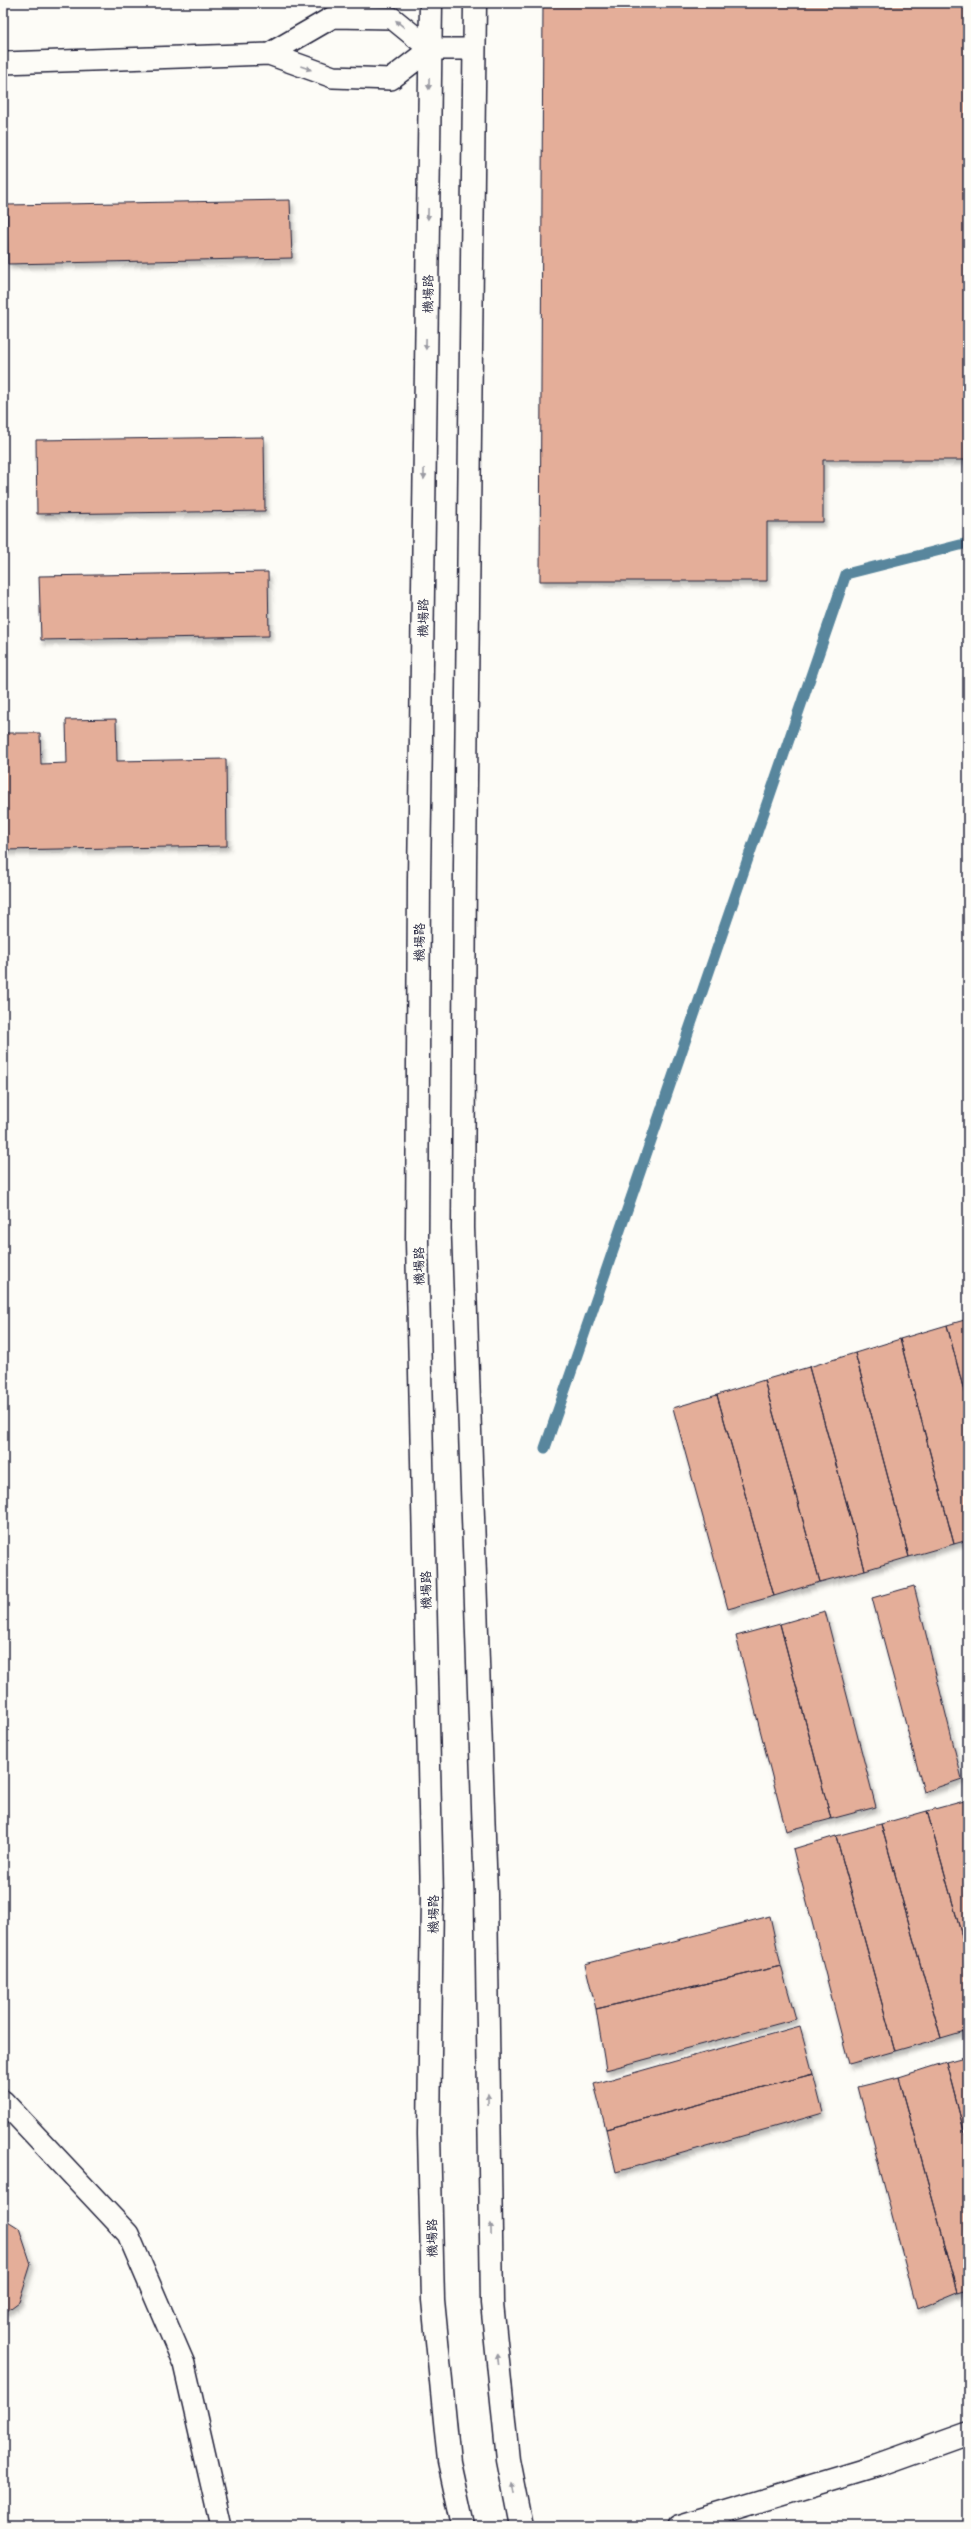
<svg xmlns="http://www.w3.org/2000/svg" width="971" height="2529" font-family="'Playpen Sans','LXGW WenKai TC',sans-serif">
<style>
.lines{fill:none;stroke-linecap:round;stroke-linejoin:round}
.stream{stroke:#59869d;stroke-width:11}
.building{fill:#e4ae99;stroke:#22223b;filter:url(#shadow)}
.lane-casing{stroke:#22223b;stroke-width:24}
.secondary-casing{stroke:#22223b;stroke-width:25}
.lane{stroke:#fdfcf7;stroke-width:21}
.secondary{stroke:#fdfcf7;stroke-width:22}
.oneway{fill:#9a9aa2}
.labels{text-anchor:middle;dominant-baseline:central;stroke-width:4;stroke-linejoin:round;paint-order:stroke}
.street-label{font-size:13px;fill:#22223b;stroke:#fdfcf7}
</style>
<defs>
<filter id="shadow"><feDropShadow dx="2.5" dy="4.5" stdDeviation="2" flood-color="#0004"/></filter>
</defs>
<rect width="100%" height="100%" fill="#fdfcf7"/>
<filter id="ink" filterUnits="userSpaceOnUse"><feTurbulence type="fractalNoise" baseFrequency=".025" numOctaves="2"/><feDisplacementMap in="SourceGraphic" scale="8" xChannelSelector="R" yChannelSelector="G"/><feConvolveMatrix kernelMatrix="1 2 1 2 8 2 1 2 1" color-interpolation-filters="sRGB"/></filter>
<g filter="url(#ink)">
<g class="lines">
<path class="stream" d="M545,1448L846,574L968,543"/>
</g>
<path class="building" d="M543,3H968V460H823V522H767V581H540Z
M290,200L292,258L8,264L7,205Z
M264,437L265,511L37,514L36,440Z
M268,572L269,636L41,640L39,576Z
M116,719L117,761L226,759L227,846L3,850V733H40L41,764L67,763L66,720Z
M968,1319V1407L947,1325Z
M947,1325L968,1407V1540L954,1544L900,1339Z
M900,1339L954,1544L909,1557L855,1353Z
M855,1353L909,1557L865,1570L809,1367Z
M809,1367L865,1570L820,1582L764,1380Z
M764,1380L820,1582L774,1596L717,1395Z
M717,1395L774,1596L728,1609L673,1408Z
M914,1586L962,1779L924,1792L872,1598Z
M825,1611L876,1807L831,1819L780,1624Z
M780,1624L831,1819L786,1831L736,1636Z
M968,1800V1958L927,1811Z
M927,1811L968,1958V2030L941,2038L881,1824Z
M881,1824L941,2038L895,2051L836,1836Z
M836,1836L895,2051L849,2064L793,1849Z
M770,1916L781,1966L596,2009L585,1964Z
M781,1966L796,2019L606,2070L596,2009Z
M800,2026L813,2074L606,2129L594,2084Z
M968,2056V2146L946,2062Z
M946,2062L968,2146V2289L958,2292L899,2077Z
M813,2074L823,2113L616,2172L606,2129Z
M899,2077L958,2292L917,2309L858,2087Z
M3,2218L19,2228L31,2264L19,2302L3,2314Z"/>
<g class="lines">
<defs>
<path id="lane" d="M269,54L333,17L392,18L430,49
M3,63L269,54L333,77L391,79L430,49H474
M3,2101L128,2234L184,2364L221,2526
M678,2526L876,2466L968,2433"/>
<path id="secondary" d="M431,3L419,881L417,1241L432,1896L429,2134L433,2300L449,2462L463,2526
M475,3L465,865L463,1228L486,1894L492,2303L508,2460L521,2526"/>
</defs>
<use href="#lane" class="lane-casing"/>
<use href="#secondary" class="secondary-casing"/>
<use href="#lane" class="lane"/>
<use href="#secondary" class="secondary"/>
</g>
<defs><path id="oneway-solid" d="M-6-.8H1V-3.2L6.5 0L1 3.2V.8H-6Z"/></defs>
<g class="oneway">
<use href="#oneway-solid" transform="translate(400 24) rotate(-140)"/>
<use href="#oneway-solid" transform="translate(306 68) rotate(20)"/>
<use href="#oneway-solid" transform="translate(429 84) rotate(91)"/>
<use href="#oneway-solid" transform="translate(428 214) rotate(91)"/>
<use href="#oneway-solid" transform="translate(426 344) rotate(91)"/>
<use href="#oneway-solid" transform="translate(424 474) rotate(91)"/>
<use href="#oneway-solid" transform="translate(488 2099) rotate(-91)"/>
<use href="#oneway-solid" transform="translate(491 2229) rotate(-91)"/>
<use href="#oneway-solid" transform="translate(498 2359) rotate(-96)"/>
<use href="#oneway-solid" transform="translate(514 2488) rotate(-101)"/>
</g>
</g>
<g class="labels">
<g class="street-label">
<text transform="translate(427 294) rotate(-89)">機場路</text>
<text transform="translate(422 618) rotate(-89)">機場路</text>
<text transform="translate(418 942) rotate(-90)">機場路</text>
<text transform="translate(418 1266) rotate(-91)">機場路</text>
<text transform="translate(425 1590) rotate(-91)">機場路</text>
<text transform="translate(432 1914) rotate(-90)">機場路</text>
<text transform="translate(431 2238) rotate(-91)">機場路</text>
</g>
</g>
<rect width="971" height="2529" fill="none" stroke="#fdfcf7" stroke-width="16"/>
<rect x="8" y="8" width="955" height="2513" fill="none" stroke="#22223b" stroke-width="1.5" filter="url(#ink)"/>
</svg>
